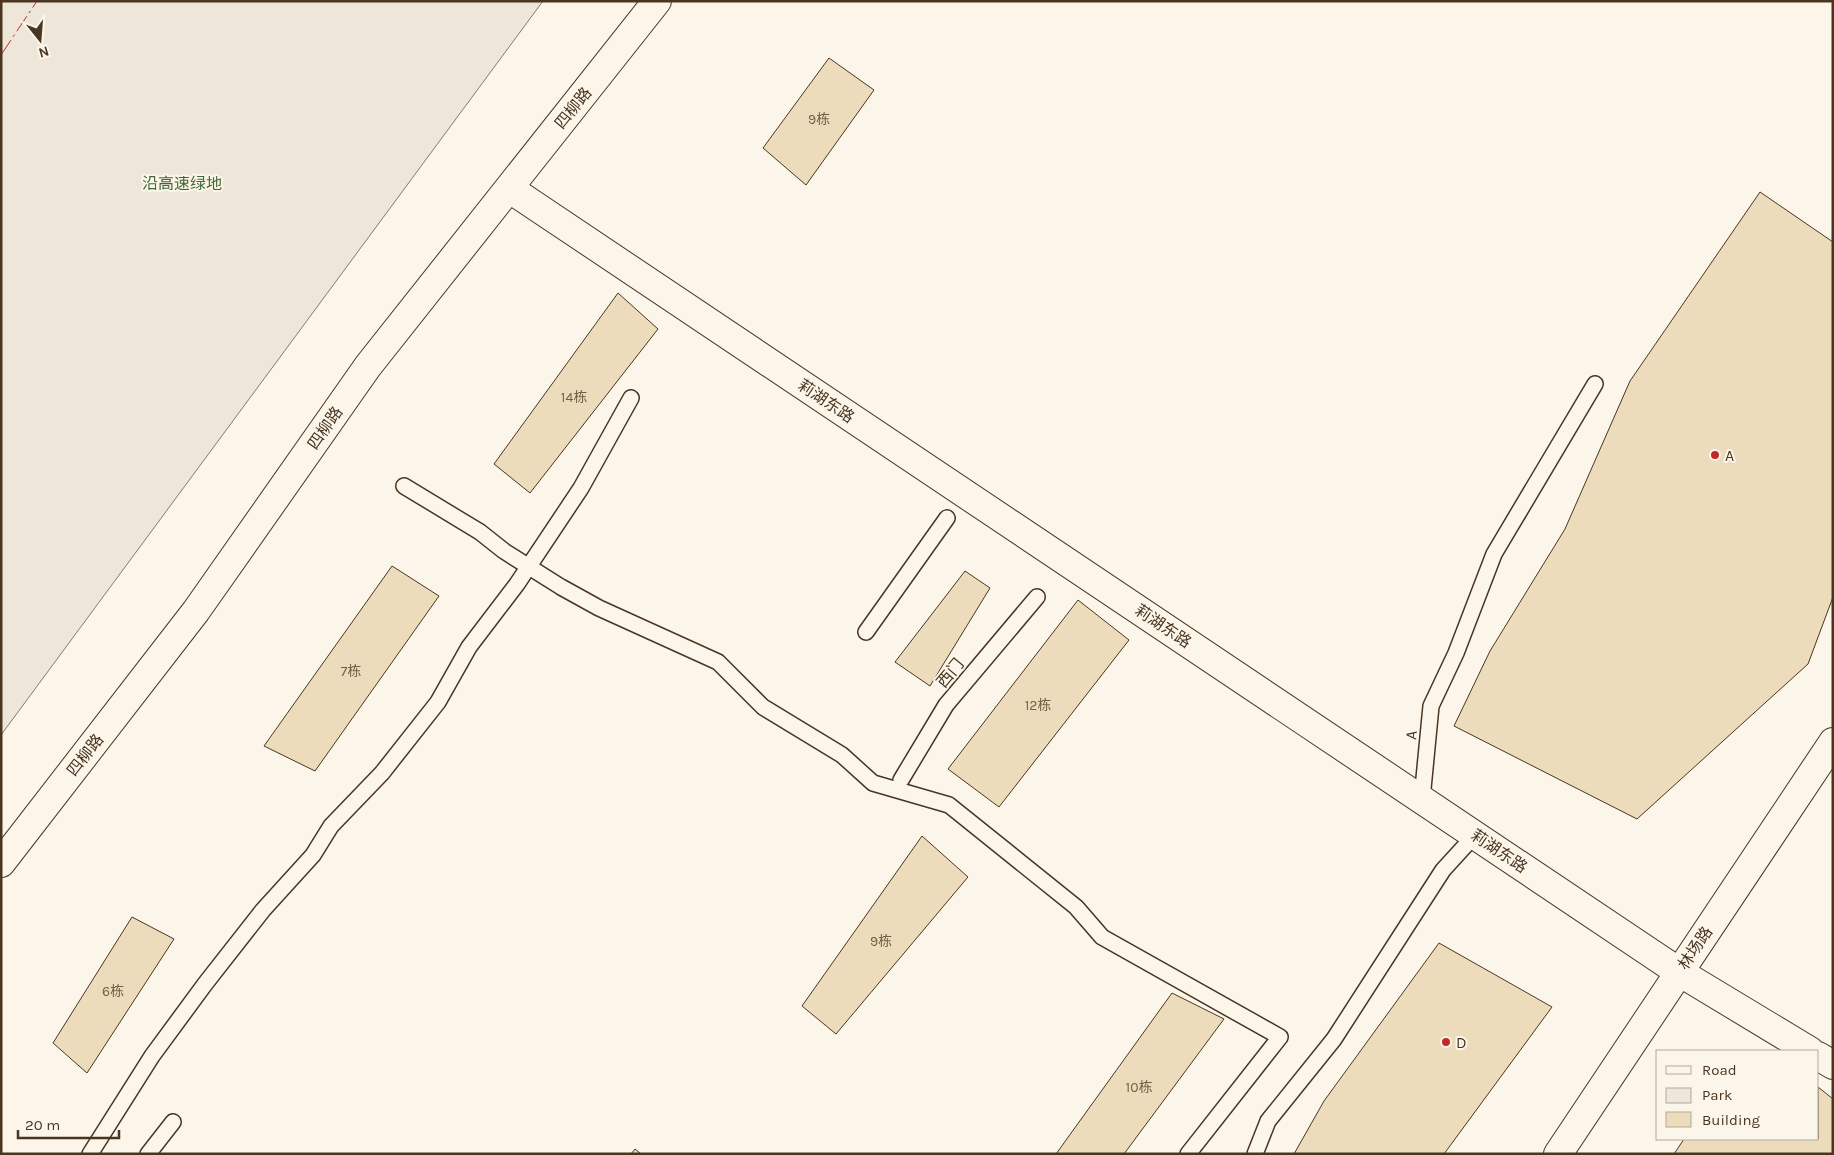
<svg xmlns="http://www.w3.org/2000/svg" width="1834" height="1155" font-family="Karla,'Noto Sans SC',sans-serif">
<style>
.green{fill:#ede6d9;stroke:#887966}
.building{fill:#ecdcbc;stroke:#4a3520}
.lines{fill:none;stroke-linecap:round;stroke-linejoin:round}
.service-casing{stroke:#4a3520;stroke-width:18}
.minor-casing{stroke:#4a3520;stroke-width:30}
.tertiary-casing{stroke:#4a3520;stroke-width:30}
.service{stroke:#fbf6e9;stroke-width:15}
.minor{stroke:#fbf6e9;stroke-width:28}
.tertiary{stroke:#fbf6e9;stroke-width:28}
.power{stroke:#c62828;stroke-width:1;stroke-dasharray:18 4 2.5 4;stroke-linecap:butt}
.poi-dot{fill:#c62828;stroke:#fbf6e9;stroke-width:2}
.labels{text-anchor:middle;dominant-baseline:central;stroke-width:4;stroke-linejoin:round;paint-order:stroke}
.number-label{font-size:14px;fill:#725f47}
.street-label{font-size:16px;fill:#4a3520;stroke:#fbf6e9}
.park-label{font-size:16px;fill:#436837;stroke:#fbf6e9}
.poi-label{font-size:16px;fill:#4a3520;stroke:#fbf6e9;text-anchor:start}
</style>
<rect width="100%" height="100%" fill="#fbf6e9"/>
<path class="green" d="M1,1H543L1,735Z"/>
<path class="building" d="M829,58L874,90L806,185L763,148Z
M1760,192L1833,242V597L1808,664L1637,819L1454,726L1490,651L1565,529L1630,381Z
M618,293L658,329L530,493L494,464Z
M392,566L439,596L315,771L264,746Z
M965,571L990,588L930,686L895,662Z
M1078,600L1129,640L999,807L948,769Z
M922,836L968,877L836,1034L802,1006Z
M132,917L174,939L87,1073L53,1043Z
M1439,943L1552,1007L1444,1154H1294L1324,1101Z
M1172,993L1224,1019L1124,1154H1056Z
M1818,1087L1833,1099V1154H1674L1684,1139H1818Z
M635,1149L641,1154H631Z"/>
<g class="lines">
<defs>
<path id="service" d="M404,486L480,532L504,551L561,587L599,608L718,662L763,707L842,755L873,783L949,805L1076,907L1102,937L1280,1037L1188,1154
M866,632L947,518
M901,780L946,705L1037,597
M1422,799L1431,706L1456,653L1494,554L1595,384
M90,1154L152,1056L205,984L263,910L313,855L331,826L382,773L438,702L469,647L517,584L581,488L631,398
M148,1154L173,1122
M1255,1154L1268,1121L1334,1039L1443,870L1475,835"/>
<path id="minor" d="M519,195L1679,972L1810,1051
M1818,1056L1833,1065"/>
<path id="tertiary" d="M1,863L196,611L368,366L657,1
M1558,1154L1833,742"/>
</defs>
<use href="#service" class="service-casing"/>
<use href="#minor" class="minor-casing"/>
<use href="#tertiary" class="tertiary-casing"/>
<use href="#service" class="service"/>
<use href="#minor" class="minor"/>
<use href="#tertiary" class="tertiary"/>
<path class="power" d="M1,55L37,1"/>
</g>
<g class="poi-dot">
<circle cx="1715" cy="455" r="5"/>
<circle cx="1446" cy="1042" r="5"/>
</g>
<g class="labels">
<g class="number-label">
<text x="819" y="119">9栋</text>
<text x="574" y="397">14栋</text>
<text x="351" y="671">7栋</text>
<text x="1038" y="705">12栋</text>
<text x="881" y="941">9栋</text>
<text x="113" y="991">6栋</text>
<text x="1139" y="1087">10栋</text>
</g>
<g class="street-label">
<text transform="translate(573 108) rotate(-51)">四柳路</text>
<text transform="translate(826 401) rotate(34)">莉湖东路</text>
<text transform="translate(325 428) rotate(-55)">四柳路</text>
<text transform="translate(1163 626) rotate(34)">莉湖东路</text>
<text transform="translate(950 673) rotate(-50)">西门</text>
<text transform="translate(1411 735) rotate(-84)">A</text>
<text transform="translate(85 755) rotate(-52)">四柳路</text>
<text transform="translate(1499 851) rotate(34)">莉湖东路</text>
<text transform="translate(1695 948) rotate(-56)">林场路</text>
</g>
<g class="park-label">
<text x="182" y="183">沿高速绿地</text>
</g>
<g class="poi-label">
<text x="1725" y="455">A</text>
<text x="1456" y="1042">D</text>
</g>
</g>
<rect width="1834" height="1155" fill="none" stroke="#4a3520" stroke-width="5"/>
<rect x="1656" y="1050" width="162" height="90" fill="#fbf6e9" stroke="#b4a999"/>
<rect x="1666" y="1066" width="25" height="8" fill="#fbf6e9" stroke="#b4a999"/>
<text x="1702" y="1075" font-size="15" fill="#4a3520">Road</text>
<rect x="1666" y="1088" width="25" height="15" fill="#ede6d9" stroke="#b4a999"/>
<text x="1702" y="1100" font-size="15" fill="#4a3520">Park</text>
<rect x="1666" y="1112" width="25" height="15" fill="#ecdcbc" stroke="#b4a999"/>
<text x="1702" y="1125" font-size="15" fill="#4a3520">Building</text>
<g transform="translate(40 40) rotate(163)" stroke="#fbf6e9" stroke-width="4" paint-order="stroke">
<path d="M0-4L9 19L0 12L-9 19Z" fill="#4a3520"/>
<text y="-8" font-size="14" font-weight="bold" text-anchor="middle" fill="#4a3520">N</text>
</g>
<path d="M18 1130v8h101v-8" fill="none" stroke="#4a3520" stroke-width="2.5"/>
<text x="25" y="1130" font-size="15" fill="#4a3520" stroke="#fbf6e9" stroke-width="4" paint-order="stroke">20 m</text>
</svg>
